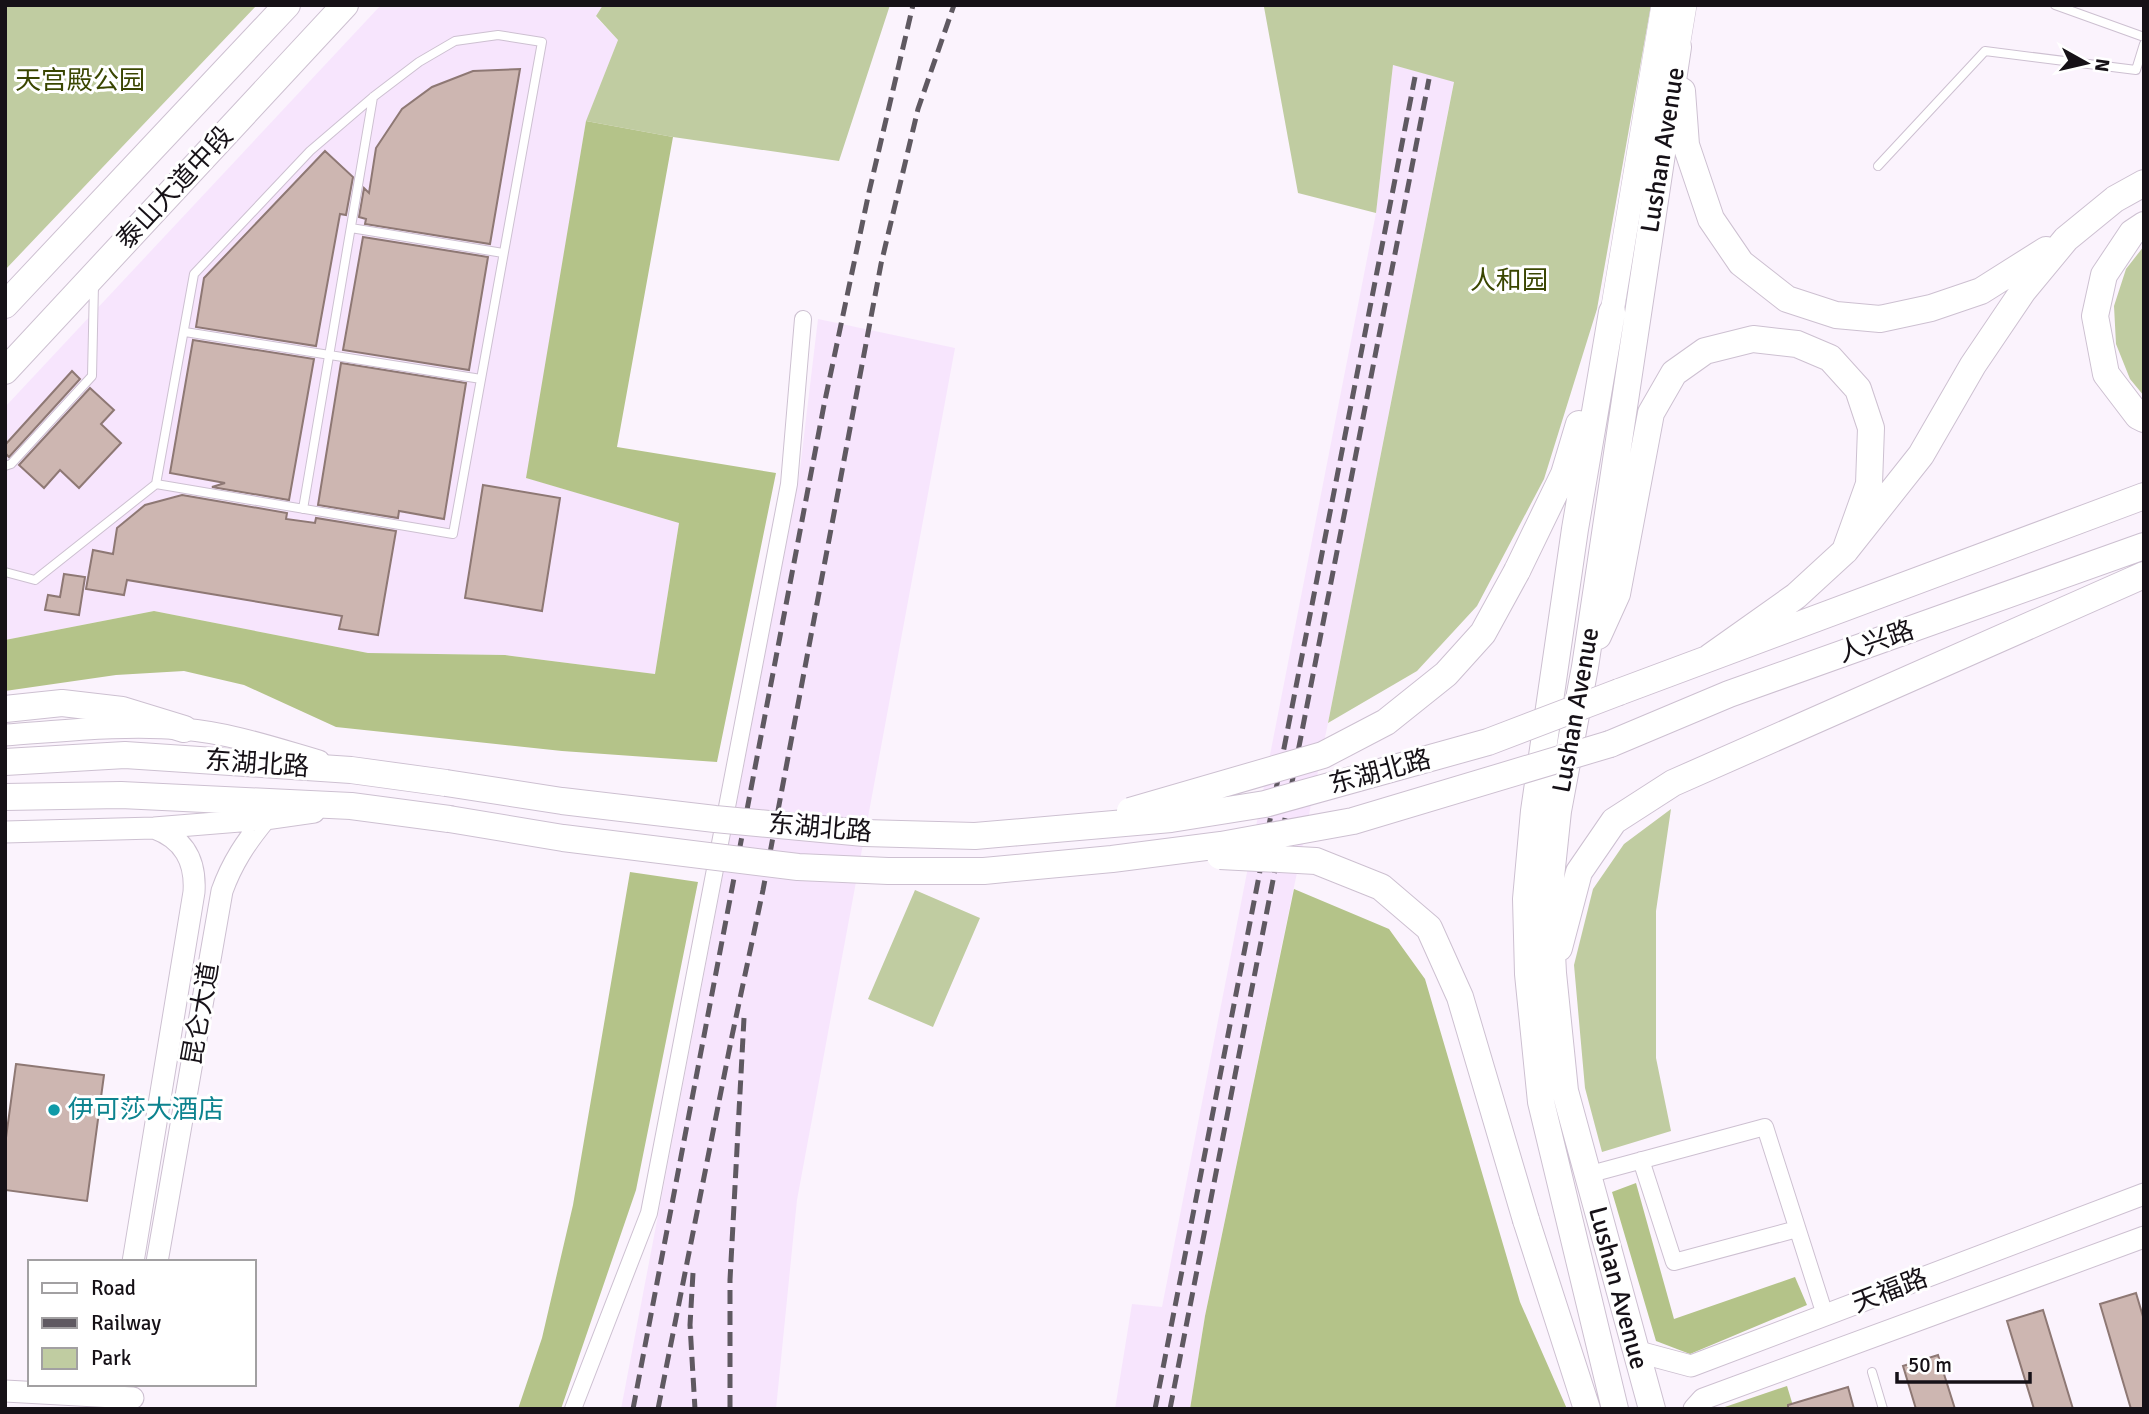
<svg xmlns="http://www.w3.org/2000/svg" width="2149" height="1414" font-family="Signika,'Noto Sans SC',sans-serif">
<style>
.built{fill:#f7e5fd}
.green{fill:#c0cca1}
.forest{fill:#b4c389}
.building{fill:#cdb6b1;stroke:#8e7874;stroke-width:2}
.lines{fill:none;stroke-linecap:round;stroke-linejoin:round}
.service-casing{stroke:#cdc0d1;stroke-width:10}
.minor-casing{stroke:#cdc0d1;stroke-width:18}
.tertiary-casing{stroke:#cdc0d1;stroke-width:23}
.secondary-casing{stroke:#cdc0d1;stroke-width:24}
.primary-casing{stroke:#cdc0d1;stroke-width:28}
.service{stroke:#fff;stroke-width:8}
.minor{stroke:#fff;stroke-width:16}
.tertiary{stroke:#fff;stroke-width:21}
.secondary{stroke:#fff;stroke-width:23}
.primary{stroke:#fff;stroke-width:26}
.rail{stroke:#5f5961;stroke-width:5;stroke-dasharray:14 7;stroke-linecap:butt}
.primary-bridge-casing{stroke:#cdc0d1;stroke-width:28;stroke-linecap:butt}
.primary-bridge{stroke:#fff;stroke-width:26}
.culture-dot{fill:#0f9aa8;stroke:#fff;stroke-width:2.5}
.labels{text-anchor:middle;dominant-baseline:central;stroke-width:6;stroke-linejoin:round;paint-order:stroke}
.park-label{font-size:26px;fill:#3a4601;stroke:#fff}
.street-label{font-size:26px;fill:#161117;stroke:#fff}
.culture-label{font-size:26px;fill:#0d838f;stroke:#fff;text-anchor:start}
</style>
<rect width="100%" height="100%" fill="#fbf3fd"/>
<path class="built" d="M381,5H603L596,17L618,40L586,122L527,478L679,523L655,674L505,655L368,653L154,611L5,640V407Z
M1393,65L1454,81L1328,723L1205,1316L1190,1409H1115L1132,1304L1162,1307L1376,213Z
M818,319L955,348L797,1200L776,1409H621L799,477Z"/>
<path class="green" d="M5,5H257L5,270Z
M603,5H890L839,161L673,137L586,121L618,40L596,16Z
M1257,5H1651L1597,309L1544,479L1477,606L1417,671L1328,723L1454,82L1393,65L1376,213L1298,193L1264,7Z
M2144,246V396L2130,379L2116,344L2114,306L2126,269Z
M1671,809L1656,911V1058L1671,1131L1602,1152L1585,1088L1574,965L1593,889L1624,844Z
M915,890L980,918L933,1027L868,999Z"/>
<path class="forest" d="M586,121L673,137L617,447L776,473L717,762L562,751L336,727L244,685L184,671L116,675L5,691V640L154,611L368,653L505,655L655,674L679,523L526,478Z
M630,872L698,882L636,1190L561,1409H518L542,1338L573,1205Z
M1294,889L1389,929L1425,979L1520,1302L1567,1409H1190L1205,1316Z
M1636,1183L1674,1319L1795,1277L1807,1305L1690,1354L1656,1341L1612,1192Z
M1787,1386L1794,1409H1719Z"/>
<path class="building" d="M520,69L490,244L365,224L366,219L359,217L364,188L369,193L376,148L402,109L432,87L473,71Z
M325,151L353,177L346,215L340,214L316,346L196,327L204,278Z
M363,237L488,257L469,370L343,350Z
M193,340L314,359L289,500L212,487L225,483L170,473Z
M341,363L466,383L444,519L399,511L398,518L318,505Z
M72,371L80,379L9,457L5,453V445Z
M90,388L114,410L101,424L121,443L79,488L60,470L44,488L19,465Z
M483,485L560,498L542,611L465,598Z
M182,495L287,513L286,519L315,523L316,518L396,531L378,635L339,629L342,616L127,580L124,595L86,589L93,550L113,554L117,528L145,505Z
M64,574L85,577L79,615L45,610L48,595L60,597Z
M16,1064L104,1075L87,1201L5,1190V1145Z
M2136,1293L2144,1320V1409H2131L2100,1304Z
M2043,1310L2073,1409H2034L2007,1321Z
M1938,1355L1955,1409H1916L1903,1366Z
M1848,1387L1854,1409H1788V1405Z"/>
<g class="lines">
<defs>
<path id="service" d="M2055,5L2144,37
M1878,166L1985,51L2136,70L2144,44
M351,228L503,253
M185,332L481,379
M5,466L11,464L92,376L94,284
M303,509L373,97
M5,572L35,580L156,484L194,274L310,151L373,97L419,62L455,41L498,35L542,42L453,534L156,484
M1872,1372L1883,1409"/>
<path id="minor" d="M1641,1160L1674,1262L1797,1229
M1587,1175L1765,1127L1825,1315
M573,1409L649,1213L789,484L803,319"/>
<path id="tertiary" d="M5,735C64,731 123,724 183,729C230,733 274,748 319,761
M5,832L154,828L265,819L314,812
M133,1262L194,892C196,861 184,839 154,828
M157,1262L222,891C232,863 246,842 265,819
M1635,1351L1691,1366L2144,1194
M5,1391L133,1398
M1694,1409L1703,1399L2144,1237"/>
<path id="secondary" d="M1678,47L1685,5
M1612,312L1663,5"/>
<path id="primary" d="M1682,91L1686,145L1711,219L1741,263L1787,299L1836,315L1880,319L1931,308L1981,291L2046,250
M2144,225L2132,233L2104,275L2095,316L2106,374L2138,416L2144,419
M5,305L287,5
M1612,312L1575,529L1534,811L1526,899L1528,974L1541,1102L1615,1409
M5,371L345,5
M1517,571L1564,474L1579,424
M1598,636L1617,594L1651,413L1674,373L1705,351L1753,339L1797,344L1830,358L1858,389L1871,428L1869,484L1845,551
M1710,657L1796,596L1845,551L1921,455L1973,365L2023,291L2066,239L2115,199L2144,183
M1619,692L2144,496
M5,709L62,703L122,710L184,729
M1610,744L1729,694L2144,546
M5,762L125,755L351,770L446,783
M5,797L121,795L351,806L449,819
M1559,948L1579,872L1614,821L1673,783L2144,575
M1526,1220L1587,1409
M1652,1409L1565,1091L1553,973L1549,896L1558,811L1585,667L1678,47"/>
</defs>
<use href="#service" class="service-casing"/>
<use href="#minor" class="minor-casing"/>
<use href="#tertiary" class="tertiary-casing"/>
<use href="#secondary" class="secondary-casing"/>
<use href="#primary" class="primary-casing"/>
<use href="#service" class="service"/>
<use href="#minor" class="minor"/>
<use href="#tertiary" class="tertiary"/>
<use href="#secondary" class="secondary"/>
<use href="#primary" class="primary"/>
<path class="rail" d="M693,1273L690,1325L695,1409
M633,1409L824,405L869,192L913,5
M658,1409L732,1036L763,890L881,264L918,109L954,5
M730,1409V1280L744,1018
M1155,1409L1415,77
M1170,1409L1429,79"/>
<defs>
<path id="primary-bridge" d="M446,783L562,801L715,819L864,833L975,836L1171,819L1265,804L1488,742L1619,692
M1130,811L1323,755L1386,722L1446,674L1483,633L1517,571
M449,819L563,838L798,867L888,871H984L1112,859L1221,845L1353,821L1610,744
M1220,856L1316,861L1381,887L1429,928L1460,997L1526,1220"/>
</defs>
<use href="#primary-bridge" class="primary-bridge-casing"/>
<use href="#primary-bridge" class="primary-bridge"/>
</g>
<circle class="culture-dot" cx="54" cy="1110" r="7"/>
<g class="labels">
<g class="park-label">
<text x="80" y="81">天宫殿公园</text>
<text x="1509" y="281">人和园</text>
</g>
<g class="street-label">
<text transform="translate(1663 150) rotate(-81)">Lushan Avenue</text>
<text transform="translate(175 188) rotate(-47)">泰山大道中段</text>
<text transform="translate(1876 642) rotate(-19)">人兴路</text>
<text transform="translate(1576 710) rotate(-80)">Lushan Avenue</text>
<text transform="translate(257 764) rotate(4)">东湖北路</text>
<text transform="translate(1380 772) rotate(-15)">东湖北路</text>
<text transform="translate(820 828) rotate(5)">东湖北路</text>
<text transform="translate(201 1014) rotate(-80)">昆仑大道</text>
<text transform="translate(1618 1288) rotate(75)">Lushan Avenue</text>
<text transform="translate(1890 1291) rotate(-21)">天福路</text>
</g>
<g class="culture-label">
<text x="68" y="1110">伊可莎大酒店</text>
</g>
</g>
<rect width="2149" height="1414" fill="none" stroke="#161117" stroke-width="14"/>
<rect x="28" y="1260" width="228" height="126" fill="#ffffff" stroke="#a2a0a2" stroke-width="2"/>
<rect x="42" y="1283" width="35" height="10" fill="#ffffff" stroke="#a2a0a2" stroke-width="2"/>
<text x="91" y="1295" font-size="21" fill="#161117">Road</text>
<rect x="42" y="1318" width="35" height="10" fill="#5f5961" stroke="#a2a0a2" stroke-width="2"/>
<text x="91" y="1330" font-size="21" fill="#161117">Railway</text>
<rect x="42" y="1348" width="35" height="21" fill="#c0cca1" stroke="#a2a0a2" stroke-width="2"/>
<text x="91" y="1365" font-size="21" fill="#161117">Park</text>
<g transform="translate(2086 63) rotate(98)" stroke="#ffffff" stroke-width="5" paint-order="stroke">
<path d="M0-5L12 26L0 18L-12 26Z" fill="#161117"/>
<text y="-10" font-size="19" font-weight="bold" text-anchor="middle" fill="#161117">N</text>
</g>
<path d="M1897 1372v10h133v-10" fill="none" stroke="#161117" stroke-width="3.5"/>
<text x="1908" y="1372" font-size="21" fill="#161117" stroke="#ffffff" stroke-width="5" paint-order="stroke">50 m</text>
</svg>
